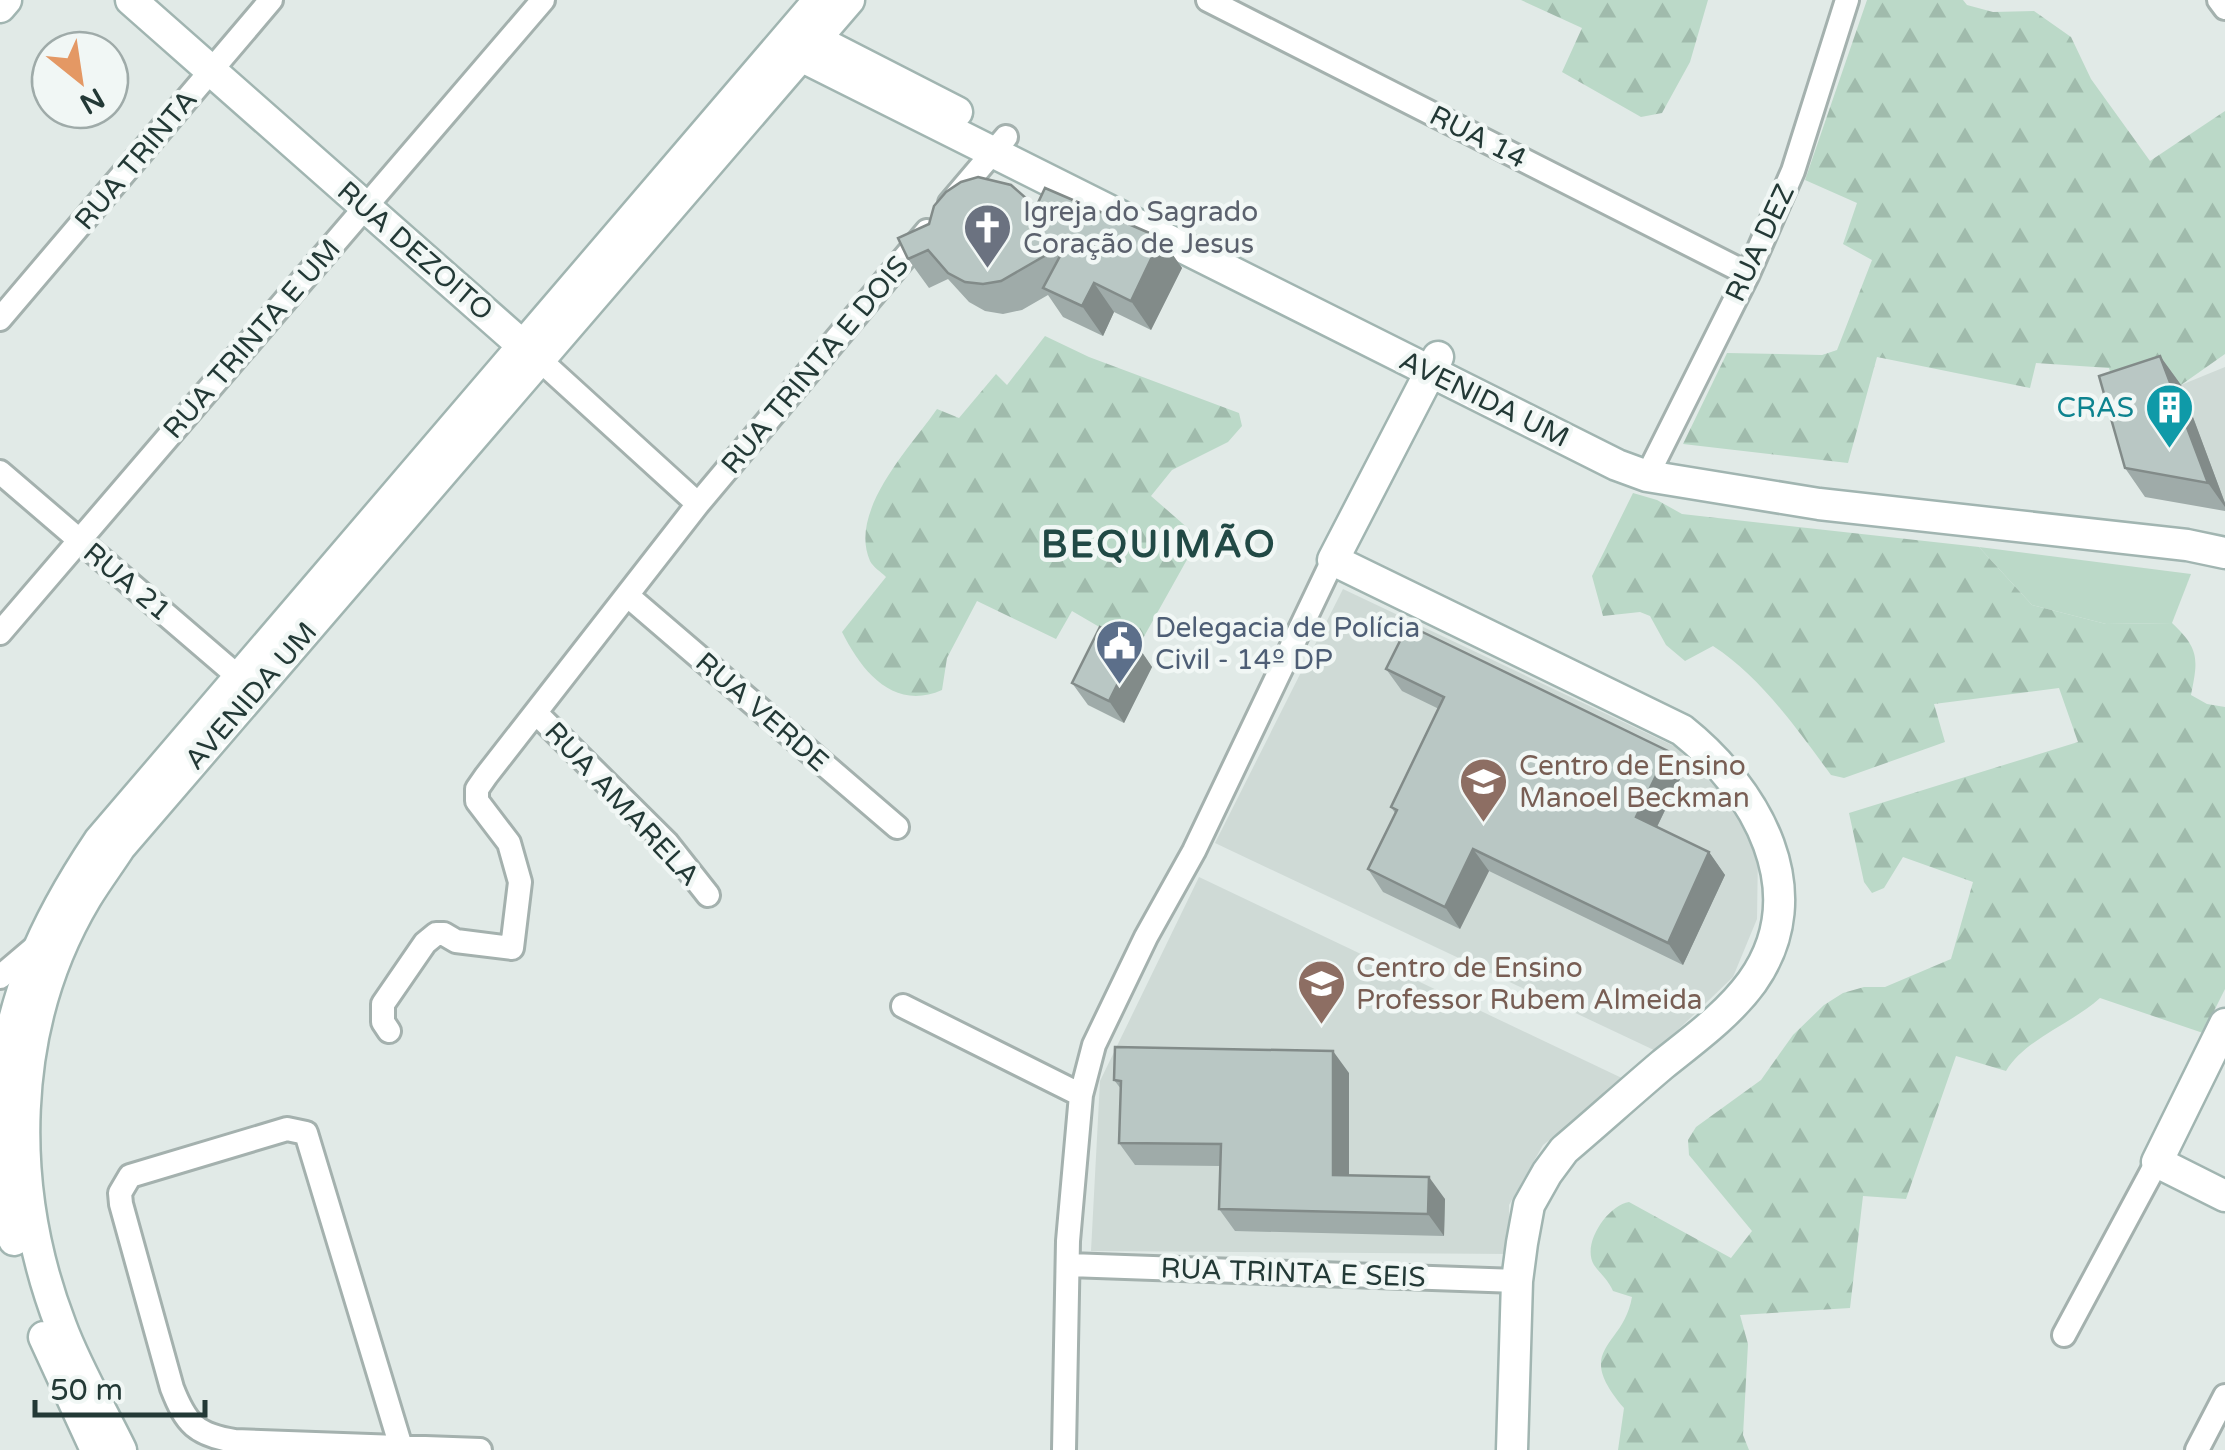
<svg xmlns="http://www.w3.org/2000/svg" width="2225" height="1450" font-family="'Varela Round',sans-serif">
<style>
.built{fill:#cfdad6}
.green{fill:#bbd9c8}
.forest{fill:url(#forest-firs)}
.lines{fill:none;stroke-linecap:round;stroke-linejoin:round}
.street-casing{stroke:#a4b1ae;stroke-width:28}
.secondary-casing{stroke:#a1b5b1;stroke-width:35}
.street{stroke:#fff;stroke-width:22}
.secondary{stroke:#fff;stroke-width:30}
.wall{fill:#9faba9}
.shaded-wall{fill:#828b89}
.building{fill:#b9c7c4;stroke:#828b89;stroke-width:2.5}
.labels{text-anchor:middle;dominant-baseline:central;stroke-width:9;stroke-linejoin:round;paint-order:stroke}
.street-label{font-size:28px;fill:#233936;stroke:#f1f7f5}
.worship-label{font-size:28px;fill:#5b616d;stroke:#f1f7f5;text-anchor:start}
.culture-label{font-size:28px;fill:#0d838f;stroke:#f1f7f5;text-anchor:end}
.service-label{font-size:28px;fill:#4e5e75;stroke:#f1f7f5;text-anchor:start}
.education-label{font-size:28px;fill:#785e54;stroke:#f1f7f5;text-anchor:start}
.district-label{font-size:38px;font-weight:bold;letter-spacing:2.5px;fill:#214945;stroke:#f1f7f5}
</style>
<defs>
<pattern id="forest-firs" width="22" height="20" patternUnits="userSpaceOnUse" patternTransform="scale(2.5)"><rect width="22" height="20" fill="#bbd9c8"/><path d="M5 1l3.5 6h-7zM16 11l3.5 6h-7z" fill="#a0bbac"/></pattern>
</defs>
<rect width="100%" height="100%" fill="#e1eae7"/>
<path class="built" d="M2225,367V503L2181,385Z
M1343,589L1676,747L1732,804L1758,852L1757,919L1733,977L1656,1051L1215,843Z
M1199,877L1626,1080L1543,1145L1509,1205V1254L1091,1251L1100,1081Z"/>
<path class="green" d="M1979,547L2191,574L2172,623L2106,624L2032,605Z"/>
<path class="forest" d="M1521,0H1708L1690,62L1662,113L1641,117L1562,72L1582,28Z
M1867,0H1963L1967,5L1993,12L2034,11L2071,37L2091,79L2150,161L2225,111V354L2181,385L2119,405L2109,368L2036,363L2030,388L1877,357L1848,463L1683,444L1727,353L1822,355L1837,350L1872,260L1843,244L1857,203L1805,180Z
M1045,336L1089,357L1239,413L1242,426L1228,442L1172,470L1151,496L1190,530L1189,556L1137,649L1072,611L1056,639L977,601L947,658L942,690C894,711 862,672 842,632L886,577C881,572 873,567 870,561C848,511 910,448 937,409L959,418L996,374L1007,385Z
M1633,493L1657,500L1682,514L1979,547L2032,605L2106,624L2172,623C2200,649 2198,660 2191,695L2207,704L2225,707V989L2203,1033L2100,998C2070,1025 2025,1039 2006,1071L1956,1056L1906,1199L1863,1196L1850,1308L1740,1315L1748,1344L1743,1435L1749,1450H1618L1624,1408C1572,1347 1623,1349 1632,1297L1613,1291C1607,1278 1601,1275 1594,1265C1581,1244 1608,1205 1629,1202L1731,1258L1752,1231L1689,1155L1688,1140L1696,1127L1761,1080L1793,1035L1824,1005L1843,993L1864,987H1885L1951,959L1973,882L1903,857L1884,888L1872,893L1864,882L1849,813L2078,742L2059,688L1934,704L1945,742L1844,778L1831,775C1797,729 1761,677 1713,646L1685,661L1666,645L1650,616L1640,612L1603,616L1592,576Z"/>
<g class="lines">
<defs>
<path id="street" d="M1208,0L1748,274
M2219,0L2225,8
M950,203L1006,137
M0,319L271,0
M541,361L698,504
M0,472L248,685
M1647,476L1748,274L1793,171L1847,0
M628,596L897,827
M0,633L543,0
M536,713L667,843L708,895
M0,977L39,944
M903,1006L1081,1095
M389,1031L383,1022V1004L425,943L436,934H444L456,941L512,948L520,882L509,843L477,801V789L486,776L698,504L927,231
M1069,1265L1517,1281
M2064,1335L2157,1162
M401,1447L306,1133L287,1129L130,1176L120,1193L121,1204L172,1388C186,1424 196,1435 235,1441L480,1450
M1064,1450L1068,1241L1081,1095L1094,1045L1146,937L1194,851L1333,560
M2197,1450L2225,1396"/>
<path id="secondary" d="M131,0L539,360
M0,7L6,0
M795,29L957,112
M781,46L1617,465L1647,476L1819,504L2187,545L2225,553
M1438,357L1333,560L1682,730C1756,789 1816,892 1752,982C1728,1015 1693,1040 1662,1065C1629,1093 1597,1122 1564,1150L1547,1173L1529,1205L1522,1243L1517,1281L1512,1450
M2225,1024L2157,1162L2225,1196
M0,1100C11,997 42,926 99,841L819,0
M0,1120L2,1167L14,1240
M44,1337L96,1450
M121,1450C101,1409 77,1369 61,1326C8,1189 9,1027 86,898C97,880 109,864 120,847L849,0"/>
</defs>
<use href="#street" class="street-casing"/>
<use href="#secondary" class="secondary-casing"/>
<use href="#street" class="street"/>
<use href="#secondary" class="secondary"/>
</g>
<path class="wall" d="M1036,207L1161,238L1182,268L1151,330L1114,312L1103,336L1063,317L1048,295L1022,310L1003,314L985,311L969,302L948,279L929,288L908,259L898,238Z
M2160,356L2181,385L2225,503V511L2145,497L2125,468Z
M1137,645L1152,667L1124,723L1088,705L1072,683Z
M1386,669L1668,751L1683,773L1657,827L1709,852L1725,875L1683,965L1489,871L1460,929L1383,892L1368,869L1395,813L1391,807L1439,709L1402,691Z
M1349,1073V1175L1445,1199L1444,1236L1235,1231L1219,1209L1220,1166L1135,1165L1119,1143L1121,1089L1114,1080Z"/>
<path class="shaded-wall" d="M1161,238L1182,268L1151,330L1131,301Z
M1094,283L1114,312L1103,336L1082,306Z
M2160,356L2181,385L2225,503V507L2208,483Z
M1137,645L1152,667L1124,723L1109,701Z
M1668,751L1683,773L1651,839L1636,817Z
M1473,849L1489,871L1460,929L1445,907Z
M1709,852L1725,875L1683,965L1668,943Z
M1333,1051L1349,1073V1197L1333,1175Z
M1429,1177L1445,1199L1444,1236L1428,1214Z"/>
<path class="building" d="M978,177L1011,185L1036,207L1045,188L1161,238L1131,301L1094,283L1082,306L1043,288L1067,243L1001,281L983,284L965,282L948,273L928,250L908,259L898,238L929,224L934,206L946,192L961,182Z
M2160,356L2208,483L2125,468L2099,376Z
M1408,625L1668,751L1636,817L1709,852L1668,943L1473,849L1445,907L1368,869L1397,810L1391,807L1444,697L1386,669Z
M1100,627L1137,645L1109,701L1072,683Z
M1115,1047L1333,1051V1175L1429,1177L1428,1214L1219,1209L1221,1144L1119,1143L1121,1081L1114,1080Z"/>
<defs>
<symbol id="church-pin" viewBox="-11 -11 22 30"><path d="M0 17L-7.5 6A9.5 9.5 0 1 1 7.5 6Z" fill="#6b7280" stroke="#f1f7f5"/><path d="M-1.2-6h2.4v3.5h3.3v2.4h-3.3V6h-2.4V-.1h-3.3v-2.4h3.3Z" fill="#fff"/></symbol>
<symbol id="building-pin" viewBox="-11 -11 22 30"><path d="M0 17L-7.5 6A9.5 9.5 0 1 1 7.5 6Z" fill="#0f9aa8" stroke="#f1f7f5"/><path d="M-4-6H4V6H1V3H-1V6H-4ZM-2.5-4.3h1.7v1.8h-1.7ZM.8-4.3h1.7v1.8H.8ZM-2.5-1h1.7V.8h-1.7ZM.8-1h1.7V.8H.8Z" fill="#fff"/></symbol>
<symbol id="civic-pin" viewBox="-11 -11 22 30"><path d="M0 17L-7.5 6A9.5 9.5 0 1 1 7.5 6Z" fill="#5c6f8a" stroke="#f1f7f5"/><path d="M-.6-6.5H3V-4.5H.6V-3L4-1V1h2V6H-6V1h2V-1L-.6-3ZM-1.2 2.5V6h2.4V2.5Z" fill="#fff"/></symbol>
<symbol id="school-pin" viewBox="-11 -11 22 30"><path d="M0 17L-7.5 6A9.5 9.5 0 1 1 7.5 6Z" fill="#8d6e63" stroke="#f1f7f5"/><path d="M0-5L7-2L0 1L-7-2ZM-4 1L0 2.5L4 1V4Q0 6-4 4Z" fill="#fff"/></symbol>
</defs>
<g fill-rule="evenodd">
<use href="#church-pin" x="960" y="200" width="55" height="75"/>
<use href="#building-pin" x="2142" y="380" width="55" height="75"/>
<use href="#civic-pin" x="1092" y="616" width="55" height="75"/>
<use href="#school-pin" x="1456" y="754" width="55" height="75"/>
<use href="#school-pin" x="1294" y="956" width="55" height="75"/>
</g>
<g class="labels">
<g class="street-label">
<text transform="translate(1478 137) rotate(27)">RUA 14</text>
<text transform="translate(136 160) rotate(-50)">RUA TRINTA</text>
<text transform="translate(1760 243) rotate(-65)">RUA DEZ</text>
<text transform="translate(415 251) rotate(41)">RUA DEZOITO</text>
<text transform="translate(252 339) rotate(-49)">RUA TRINTA E UM</text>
<text transform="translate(815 365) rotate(-50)">RUA TRINTA E DOIS</text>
<text transform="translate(1484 399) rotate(26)">AVENIDA UM</text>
<text transform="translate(127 582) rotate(40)">RUA 21</text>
<text transform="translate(251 696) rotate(-49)">AVENIDA UM</text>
<text transform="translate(762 712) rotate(41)">RUA VERDE</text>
<text transform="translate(622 804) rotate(47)">RUA AMARELA</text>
<text transform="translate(1293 1273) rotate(2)">RUA TRINTA E SEIS</text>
</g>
<g class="worship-label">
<text x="1023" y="212">Igreja do Sagrado<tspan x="1023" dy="32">Coração de Jesus</tspan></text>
</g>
<g class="culture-label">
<text x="2134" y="408">CRAS</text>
</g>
<g class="service-label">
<text x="1155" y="628">Delegacia de Polícia<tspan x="1155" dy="32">Civil - 14º DP</tspan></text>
</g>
<g class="education-label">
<text x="1519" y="766">Centro de Ensino<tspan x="1519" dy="32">Manoel Beckman</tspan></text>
<text x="1356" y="968">Centro de Ensino<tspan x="1356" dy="32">Professor Rubem Almeida</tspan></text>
</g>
<g class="district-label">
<text x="1159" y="545">BEQUIMÃO</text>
</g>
</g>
<g transform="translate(80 80) rotate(150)"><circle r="48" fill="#f1f7f5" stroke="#9faba9" stroke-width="2.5"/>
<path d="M0-8L18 38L0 25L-18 38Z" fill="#e49864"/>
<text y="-15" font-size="28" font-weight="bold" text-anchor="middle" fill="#233936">N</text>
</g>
<path d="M35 1400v15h170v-15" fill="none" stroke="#233936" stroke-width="5"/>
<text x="50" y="1400" font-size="30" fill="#233936" stroke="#f1f7f5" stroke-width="8" paint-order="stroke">50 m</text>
</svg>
